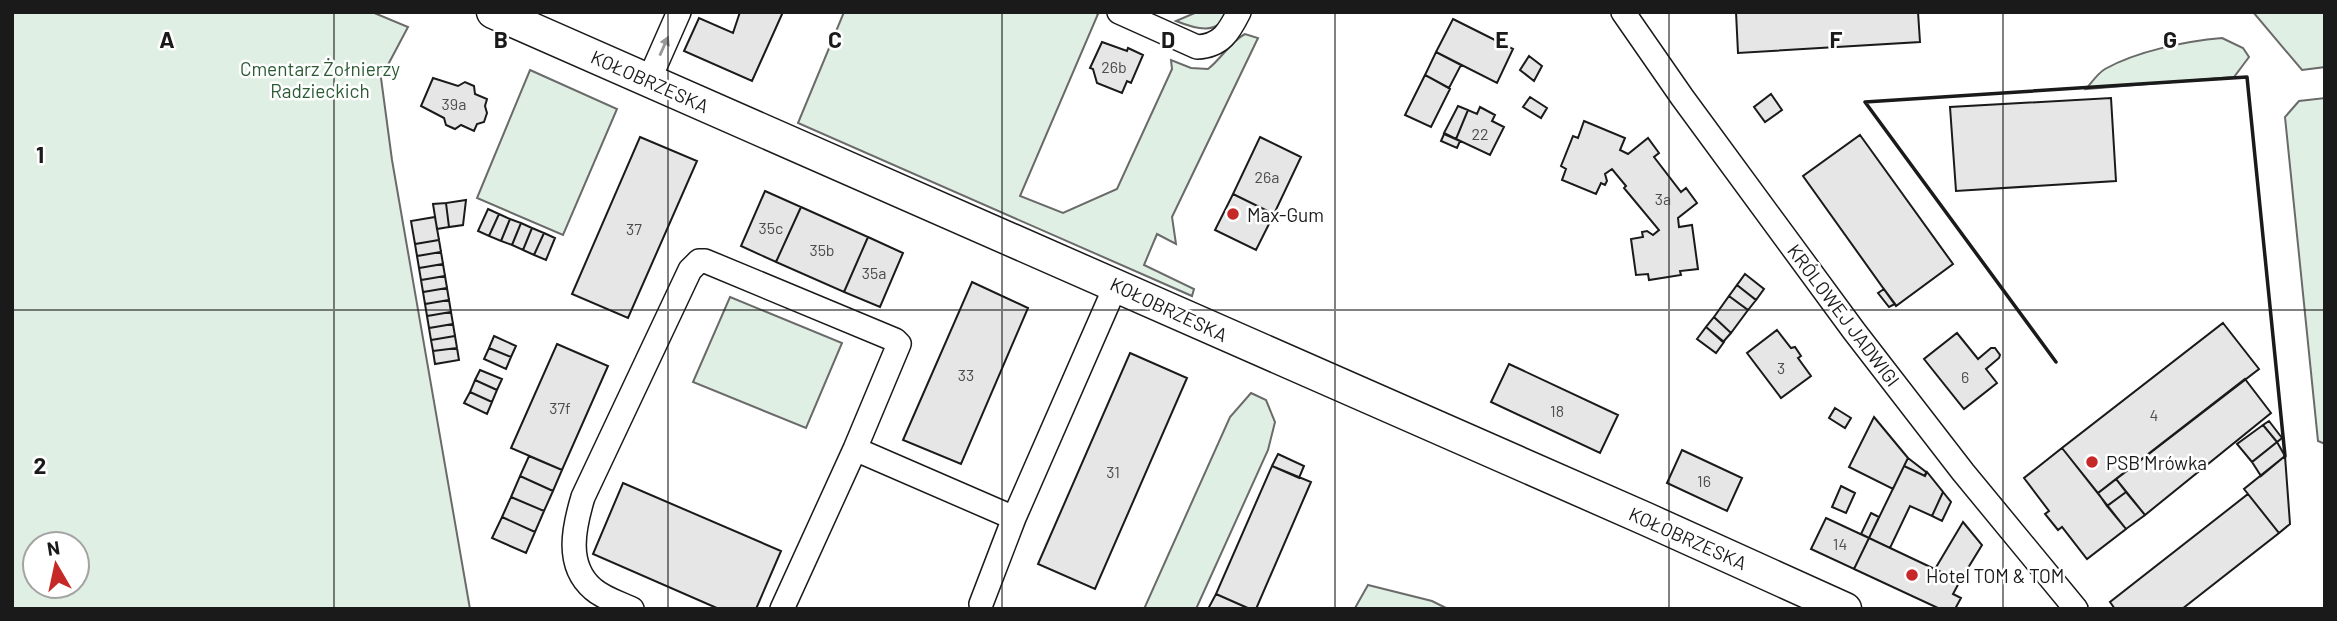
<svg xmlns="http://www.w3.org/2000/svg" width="2337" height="621" font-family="Barlow,sans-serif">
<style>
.green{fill:#e0efe3;stroke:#6a6a6a;stroke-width:2;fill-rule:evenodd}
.building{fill:#e6e6e6;stroke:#1a1a1a;stroke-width:2}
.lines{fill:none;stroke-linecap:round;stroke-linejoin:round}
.minor-casing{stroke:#1a1a1a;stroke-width:26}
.secondary-casing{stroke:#1a1a1a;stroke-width:35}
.minor{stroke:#fff;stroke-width:23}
.secondary{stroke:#fff;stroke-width:32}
.wall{stroke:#1a1a1a;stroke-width:3.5}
.oneway{fill:#989898}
.grid{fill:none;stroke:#1a1a1a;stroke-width:2;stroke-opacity:0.55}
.poi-dot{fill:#c62828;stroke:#fff;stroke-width:2.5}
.labels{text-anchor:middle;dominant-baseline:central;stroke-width:5;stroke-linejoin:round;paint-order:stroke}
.number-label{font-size:16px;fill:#4d4d4d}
.park-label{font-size:19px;fill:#2b5a34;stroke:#fff}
.street-label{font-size:19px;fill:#1a1a1a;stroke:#fff}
.poi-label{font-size:19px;fill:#1a1a1a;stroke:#fff;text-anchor:start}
.grid-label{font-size:23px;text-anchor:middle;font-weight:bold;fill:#1a1a1a;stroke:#fff;stroke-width:5;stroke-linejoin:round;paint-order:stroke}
</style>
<rect width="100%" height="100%" fill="#fff"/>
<path class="green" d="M12,12H372L408,27L381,78L392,160L470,609H12ZM35,544H77V586H35Z
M844,12H1094L1098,14L1020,196L1063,213L1117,189L1172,69L1171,60L1191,68L1208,69C1222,58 1230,42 1245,34L1258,38L1172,217L1176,244L1157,234L1144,265L1194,289L1192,296L798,123Z
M1197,12H1228C1218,36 1196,29 1176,21Z
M2253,12H2325V67L2302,70Z
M2222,38L2243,48L2249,57L2234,77L2086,89C2092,82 2098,73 2105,69C2137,51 2187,41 2222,38Z
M530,70L617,109L563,235L477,198Z
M2325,98V444L2318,441L2285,117L2299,101Z
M730,297L842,343L806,428L693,382Z
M1251,393L1266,400L1275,422L1268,450L1196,609H1144L1230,417Z
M1368,585L1432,601L1448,609H1357L1355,608Z"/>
<path class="building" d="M740,12H783L752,81L684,51L699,18L733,33Z
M1736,12H1918L1920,42L1738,53Z
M1453,19L1513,49L1497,83L1436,52Z
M1102,42L1127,51L1128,48L1143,55L1131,83L1127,81L1122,93L1097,83L1093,69L1090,68Z
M1436,52L1461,65L1449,88L1425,75Z
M1529,56L1542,66L1534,81L1520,70Z
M1425,75L1450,89L1431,127L1405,115Z
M433,78L458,86L465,82L474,86L475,94L487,99L485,106L487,113L484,122L477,124L474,131L461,125L455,129L446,125L444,118L421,106Z
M1771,94L1782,110L1765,122L1754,107Z
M1530,97L1547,108L1541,118L1523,107Z
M2111,98L2116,181L1956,191L1950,107Z
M1458,106L1468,110L1456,139L1444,133Z
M1480,107L1495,115L1492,121L1504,127L1490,155L1456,139L1468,110L1477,114Z
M1584,121L1625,138L1620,150L1628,154L1648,138L1659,153L1654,157L1681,192L1686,188L1697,203L1678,218L1679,227L1692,225L1698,269L1680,271L1681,275L1649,280L1648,274L1636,275L1631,239L1643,237L1642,232L1647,231L1653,235L1659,230L1624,188L1626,186L1612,169L1605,174L1607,181L1605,185L1601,183L1596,194L1562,180L1566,169L1561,166L1573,136L1578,138Z
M1444,134L1460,141L1457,148L1441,141Z
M1860,135L1953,264L1896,306L1803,176Z
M640,137L697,161L628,318L572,294Z
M1260,137L1301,157L1274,214L1233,194Z
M765,191L801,207L776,262L741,246Z
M1233,194L1274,214L1256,250L1215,230Z
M466,200L463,225L449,227L446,203Z
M446,203L449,227L437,229L433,204Z
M801,207L868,237L844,292L776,262Z
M488,209L499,214L489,236L478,231Z
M499,214L510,219L501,241L489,236Z
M435,217L439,240L415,244L411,221Z
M510,219L521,223L512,245L501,241Z
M521,223L532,228L523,250L512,245Z
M532,228L544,233L534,255L523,250Z
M544,233L555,238L546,260L534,255Z
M868,237L903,253L880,307L844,292Z
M439,240L441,252L417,256L415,244Z
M441,252L443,264L419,268L417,256Z
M443,264L445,276L421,280L419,268Z
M1745,274L1764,289L1756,300L1737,285Z
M445,276L447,288L423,292L421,280Z
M972,282L1028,308L961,464L903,440Z
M1737,285L1756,300L1748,310L1729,296Z
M447,288L449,300L425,304L423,292Z
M1884,289L1895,304L1889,307L1878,293Z
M1729,296L1748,310L1731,333L1714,317Z
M449,300L451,312L427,316L425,304Z
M451,312L453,324L429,328L427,316Z
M1714,317L1731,333L1723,342L1706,327Z
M2223,323L2259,369L2098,493L2062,448Z
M453,324L455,336L431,340L429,328Z
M1706,327L1724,342L1716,353L1697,339Z
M1777,330L1791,348L1795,347L1801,356L1798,358L1811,376L1781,398L1747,353Z
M1957,333L1978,359L1991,348H1995L2000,355L1999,358L1986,369L1997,383L1964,409L1924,359Z
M455,336L457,348L433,351L431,340Z
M494,336L516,346L511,357L489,348Z
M557,344L608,366L562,470L511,448Z
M457,348L459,360L435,364L433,351Z
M489,348L511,357L506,369L484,359Z
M1130,353L1187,378L1095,589L1038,564Z
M1509,364L1618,415L1600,453L1491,402Z
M480,370L502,379L497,390L475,380Z
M2245,379L2271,413L2145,515L2116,479Z
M475,380L497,390L492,402L470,392Z
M470,392L492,402L487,414L464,403Z
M1835,408L1851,418L1845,428L1829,418Z
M1874,417L1908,458L1893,489L1849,467Z
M2269,421L2282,438L2277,442L2263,425Z
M2263,425L2277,442L2252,462L2237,444Z
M2277,442L2285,456L2261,476L2252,462Z
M2062,448L2126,529L2087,559L2062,527L2058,530L2045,514L2049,511L2024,478Z
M1682,450L1742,478L1727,511L1667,483Z
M1278,454L1304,466L1299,478L1272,466Z
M529,456L562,470L553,491L520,476Z
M2285,456L2290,524L2279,533L2244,489Z
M1908,458L1926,472L1925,476L1904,466Z
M1272,466L1311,482L1256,609H1250L1216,594Z
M1904,466L1925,476L1927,472L1943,492L1932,516L1910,506L1890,548L1869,538Z
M520,476L553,491L544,511L511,497Z
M2116,479L2126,492L2107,506L2098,493Z
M623,483L781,551L756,609H719L593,554Z
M1841,486L1855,493L1846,513L1832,507Z
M1943,492L1951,502L1942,521L1932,516Z
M2126,492L2145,515L2126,529L2107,506Z
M2248,494L2279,533L2182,609H2115L2110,602Z
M511,497L544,511L535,532L502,517Z
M1871,513L1879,517L1869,538L1861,534Z
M502,517L535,532L526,553L492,538Z
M1826,518L1869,538L1854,569L1811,549Z
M1963,522L1982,545L1960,581L1935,569Z
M1869,538L1960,581L1953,594L1961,598L1955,609H1940L1854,569Z
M1216,594L1250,609H1208Z"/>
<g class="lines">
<defs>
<path id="minor" d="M1119,12L1197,47C1221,46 1229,32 1239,12
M1623,12L1682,97L1854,331L1963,472L2076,609
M649,80L679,12
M855,449L1014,518
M981,604L1014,518L1116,285
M632,609C619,603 603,598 593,589C565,565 574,527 583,497L690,270L699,261H705L895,340L899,344L855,449L782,609"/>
<path id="secondary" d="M493,12L1646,519L1845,609"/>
</defs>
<use href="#minor" class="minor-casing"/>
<use href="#secondary" class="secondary-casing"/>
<use href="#minor" class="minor"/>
<use href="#secondary" class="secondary"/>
<path class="wall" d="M2056,362L1865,102L2247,77L2285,456"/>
</g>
<defs><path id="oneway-solid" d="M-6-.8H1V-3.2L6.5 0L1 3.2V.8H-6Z" transform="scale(1.75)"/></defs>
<use class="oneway" href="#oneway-solid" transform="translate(664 46) rotate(-66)"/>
<path class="grid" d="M334,12V609M668,12V609M1002,12V609M1335,12V609M1669,12V609M2003,12V609M12,310H2325"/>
<g class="poi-dot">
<circle cx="1233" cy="214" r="7"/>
<circle cx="2092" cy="462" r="7"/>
<circle cx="1912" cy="575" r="7"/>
</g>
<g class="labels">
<g class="number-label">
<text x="1114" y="66">26b</text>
<text x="454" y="103">39a</text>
<text x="1480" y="133">22</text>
<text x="1267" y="176">26a</text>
<text x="1663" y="198">3a</text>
<text x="771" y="227">35c</text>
<text x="634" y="228">37</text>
<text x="822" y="249">35b</text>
<text x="874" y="272">35a</text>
<text x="1781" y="367">3</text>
<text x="966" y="374">33</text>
<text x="1965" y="376">6</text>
<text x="560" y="407">37f</text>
<text x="1557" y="410">18</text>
<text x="2154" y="414">4</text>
<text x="1113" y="471">31</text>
<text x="1704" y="480">16</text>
<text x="1840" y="543">14</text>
</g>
<g class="park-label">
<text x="320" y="68">Cmentarz Żołnierzy<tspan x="320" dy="22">Radzieckich</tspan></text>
</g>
<g class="street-label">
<text transform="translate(650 81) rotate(24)">KOŁOBRZESKA</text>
<text transform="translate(1169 309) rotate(25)">KOŁOBRZESKA</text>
<text transform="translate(1844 315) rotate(53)">KRÓLOWEJ JADWIGI</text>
<text transform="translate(1688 538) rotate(24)">KOŁOBRZESKA</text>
</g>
<g class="poi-label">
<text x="1247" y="214">Max-Gum</text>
<text x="2106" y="462">PSB Mrówka</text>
<text x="1926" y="575">Hotel TOM &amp; TOM</text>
</g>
</g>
<g class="grid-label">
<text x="167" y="48">A</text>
<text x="501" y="48">B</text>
<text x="835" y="48">C</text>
<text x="1168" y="48">D</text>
<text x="1502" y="48">E</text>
<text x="1836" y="48">F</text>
<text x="2170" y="48">G</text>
<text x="40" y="163">1</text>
<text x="40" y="474">2</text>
</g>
<rect width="2337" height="621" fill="none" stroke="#1a1a1a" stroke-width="28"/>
<g transform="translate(56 565) rotate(351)"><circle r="33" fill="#ffffff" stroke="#a3a3a3" stroke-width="2"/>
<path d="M0-5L12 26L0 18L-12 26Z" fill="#c62828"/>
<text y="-10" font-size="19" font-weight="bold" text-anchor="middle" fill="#1a1a1a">N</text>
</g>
</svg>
